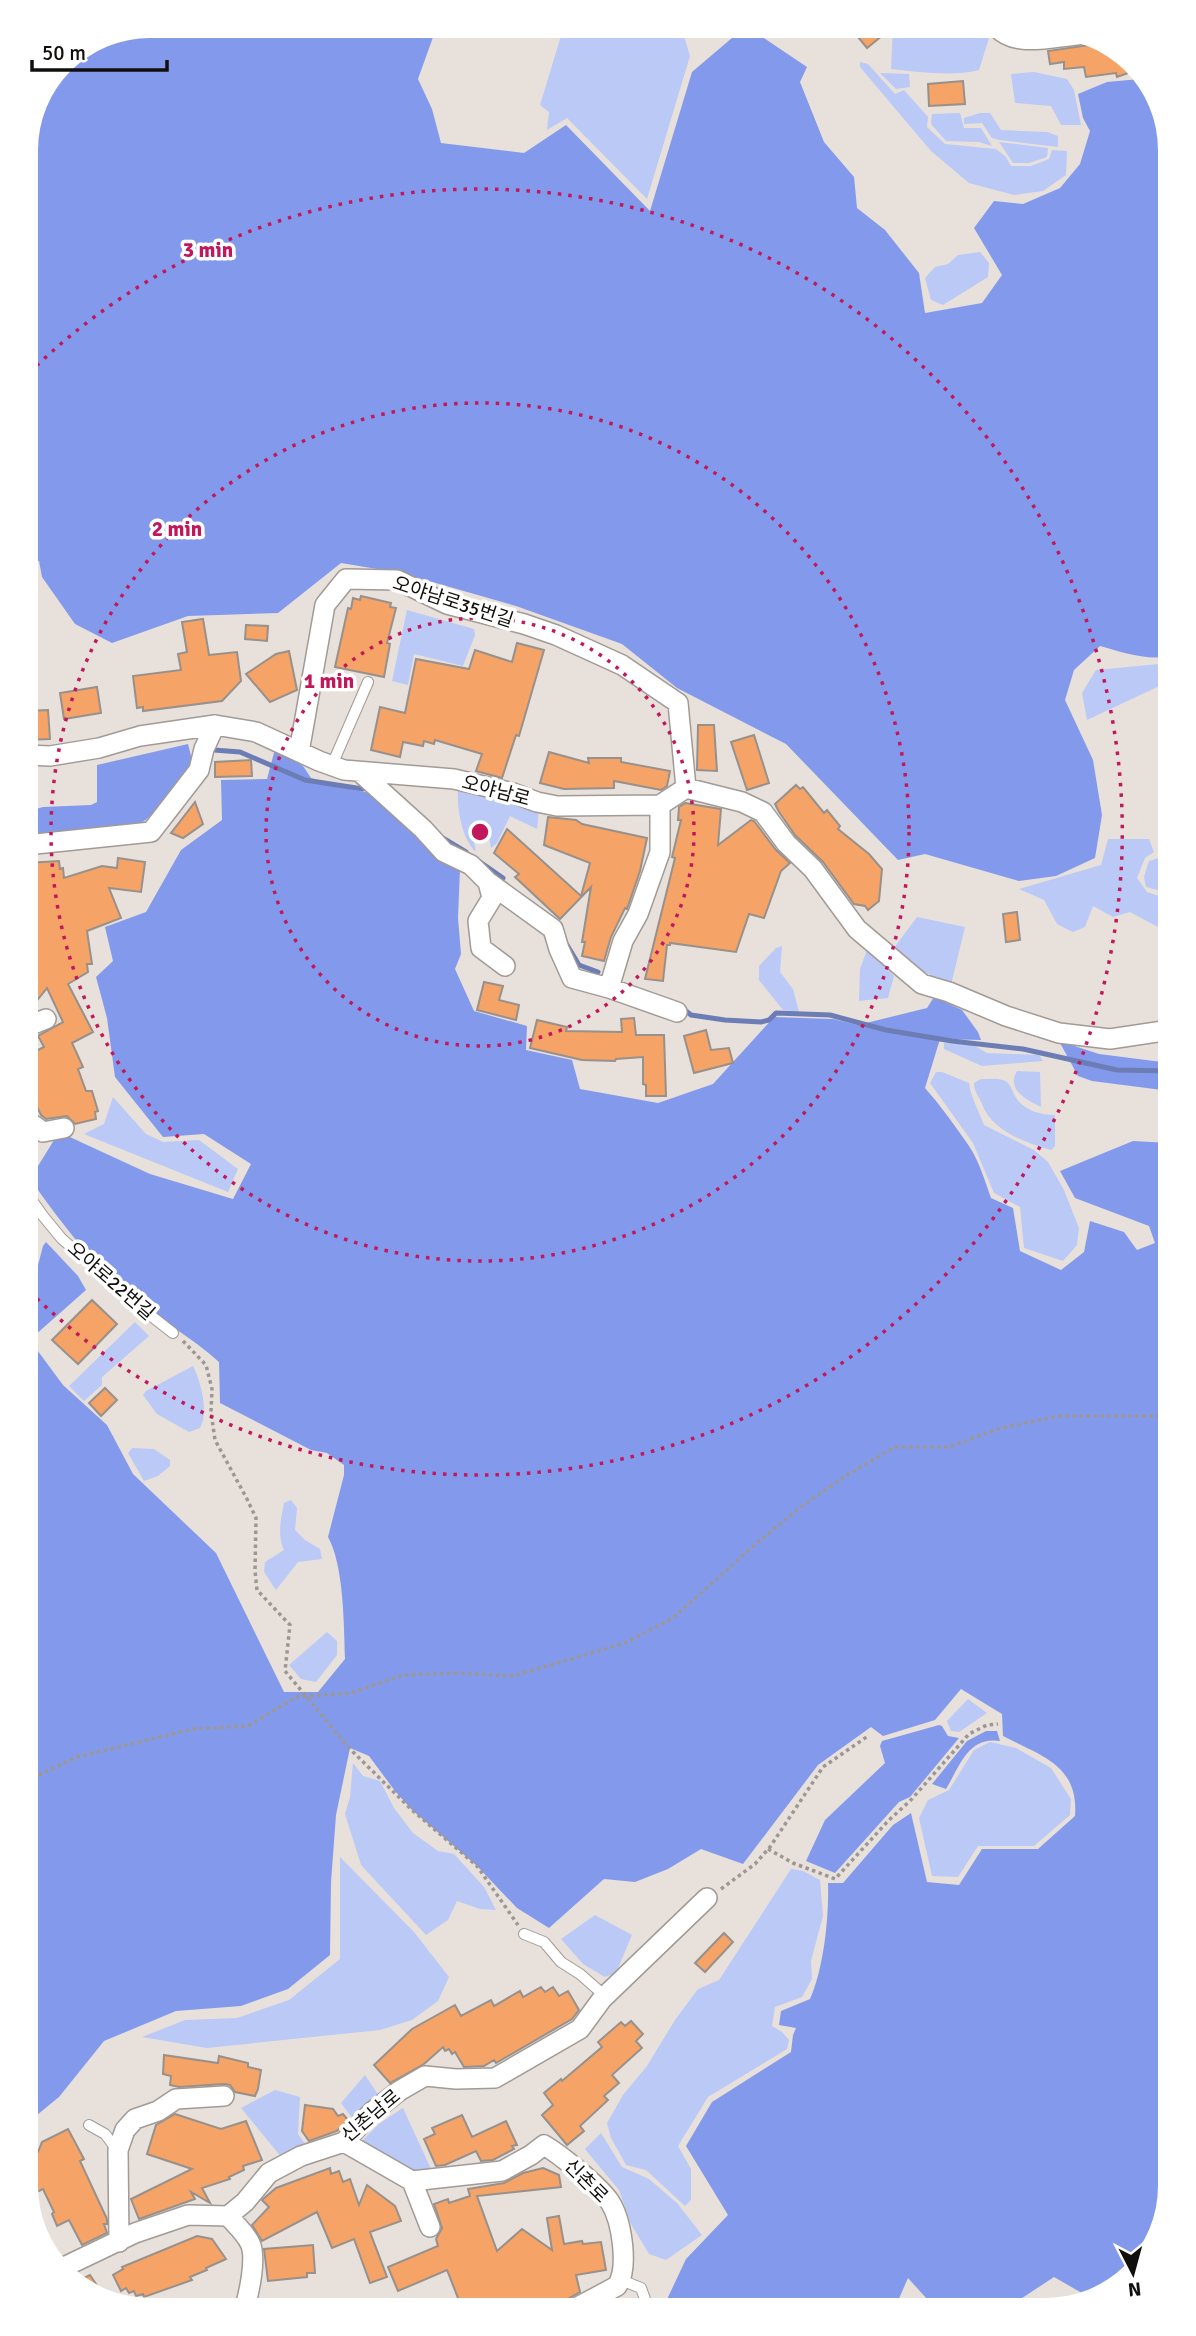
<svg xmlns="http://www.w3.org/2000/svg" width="1196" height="2336" font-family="Signika,'Noto Sans KR',sans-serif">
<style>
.green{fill:#bbc9f7}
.forest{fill:#839aec}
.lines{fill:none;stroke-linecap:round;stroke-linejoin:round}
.stream{stroke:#6c7cb5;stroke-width:5}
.building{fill:#f5a367;stroke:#98908b;stroke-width:2}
.service-casing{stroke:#a19a95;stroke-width:12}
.minor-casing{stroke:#a19a95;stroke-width:22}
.path{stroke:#9d9793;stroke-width:3.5;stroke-dasharray:3.5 3.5;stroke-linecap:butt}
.service{stroke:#fff;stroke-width:10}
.minor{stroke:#fff;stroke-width:19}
.ring{fill:none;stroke:#c2185b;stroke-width:3.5;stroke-dasharray:3.5 7}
.labels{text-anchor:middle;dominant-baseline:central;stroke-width:7;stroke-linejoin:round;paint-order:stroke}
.street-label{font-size:19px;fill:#110f0d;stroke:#fff}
.centre{fill:#c2185b;stroke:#fff;stroke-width:3.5}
.ring-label{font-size:21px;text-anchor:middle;font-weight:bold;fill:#c2185b;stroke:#fff;stroke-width:7;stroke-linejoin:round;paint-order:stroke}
</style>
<rect width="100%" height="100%" fill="#e8e0db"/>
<path class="green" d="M564,26H681L690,56L647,199L567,118L547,130L549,112L540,105Z
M893,26L917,27L919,33L943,27H983L990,35L979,70C951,77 920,72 891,69Z
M860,62L868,64L895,94L904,90L928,117L927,127L945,144L996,149L1006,157L1011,166H1031L1049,159L1052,150L1067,151L1066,175L1043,191L1014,195L969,183L931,151L860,67Z
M1034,72L1067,79L1074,90L1081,125H1061L1051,106L1015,103L1011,74Z
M880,73L909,74L910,87L896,89Z
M960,113L964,128H981L992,146L979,142L946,141L931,124L932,114Z
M980,113H990L1001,130L1047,132L1058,136V147L999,140L992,138L982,123L964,124V118Z
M999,142L1048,148L1047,157L1029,163H1013Z
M980,252L989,263L988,277L943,305L931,300L925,278L935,267L948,264L958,255Z
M407,610L474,629L475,635L463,666L414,654L408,685L392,681Z
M1170,663V681L1087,720L1082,693L1096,670Z
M458,791L539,810L537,829L510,816L497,843L491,848L488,830L472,832L476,852C462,839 457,809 458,791Z
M1108,839H1149L1154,852L1145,858L1137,878L1147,892L1165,898L1170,888V951L1159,933L1158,927L1130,912L1113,917L1093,906L1085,927L1073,932L1057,924L1044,900L1019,889L1101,865Z
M1162,857C1171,870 1170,877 1165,892L1146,887L1144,877L1149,861Z
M917,917L965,927L951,985L908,964L894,948Z
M782,946L780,972L793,989L799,1012L783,1010L759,980V966L776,948Z
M867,950L894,976L888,998L859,1001L860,969Z
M944,1043L973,1045L987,1053L1039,1055L1043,1061L982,1066L944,1049Z
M1017,1071L1040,1072L1041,1107C1027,1100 1006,1090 1017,1071Z
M936,1072H942L969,1083C971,1098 979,1111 984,1125L1034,1150L1048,1162L1064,1190L1079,1228L1077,1245L1063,1261L1024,1248L1020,1207L994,1193L973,1143L930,1083Z
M981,1079C988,1079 997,1078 1003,1080C1011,1083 1012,1091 1016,1098C1025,1111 1041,1115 1055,1115V1146L1051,1150C1024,1142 992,1131 982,1104C979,1096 974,1092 974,1083Z
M113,1097L146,1134L163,1142L199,1140L238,1169L228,1192L84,1134L104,1124Z
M135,1322L149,1336L102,1377V1385L84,1401L69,1386Z
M193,1366C201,1382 209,1412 200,1428L189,1432L157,1414L143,1395L146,1391Z
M132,1448L154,1449L170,1460V1466L158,1476L144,1481L128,1453Z
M291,1500L297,1508L295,1530L305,1540L320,1549L322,1559L298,1562L276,1590L264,1572L265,1562L284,1550C277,1536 281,1518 284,1503Z
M327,1632L337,1641V1655L316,1682L301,1679L289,1665Z
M968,1699L987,1713L959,1732L951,1731L947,1721Z
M990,1742L1016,1748L1051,1768L1071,1799L1070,1815L1034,1846H978L958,1877L932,1876L919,1818L928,1800L949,1790L974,1750Z
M353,1763L363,1776L380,1781L394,1808L413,1833L438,1851L454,1854L484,1887L496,1910L480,1909L457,1901L448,1920L426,1935L361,1865L345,1814L350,1797Z
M340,1857L414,1932L449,1977L438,2001L412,2020L380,2030L207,2048L142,2037L185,2020L237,2018L289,2000L340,1959Z
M791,1869L803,1871L820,1880L823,1916L811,1961L812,1979L802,1997L775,2007L772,2026L782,2032L789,2040L787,2049L708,2097L678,2146L691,2169V2200L685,2206L646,2170L626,2165L611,2138L607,2123L623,2095L647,2066L675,2020L698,1989L719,1980Z
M595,1915L632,1935L616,1973L605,1977L583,1964L561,1939Z
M365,2075L379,2096L353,2119L341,2103Z
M275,2090L300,2097L298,2134L308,2148L282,2158L241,2108Z
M403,2108L431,2169L413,2174L362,2141L380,2123Z
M601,2133L622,2167L649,2179L677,2203L702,2235L666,2260L649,2254L631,2224L619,2190L585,2149Z"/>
<path class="forest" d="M150,26H437L418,79L432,109L441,143L524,153L566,125L650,211L692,72L746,26L807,67L800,82L824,142L854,177L857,208L885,230L919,273L925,313L982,303L1002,275L974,228L994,201L1023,204L1060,188L1080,164L1090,131L1083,118L1078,94L1107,82L1140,79L1160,103L1170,150V656C1147,661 1121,652 1100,646L1074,670L1065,700L1093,760L1102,815L1095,858L1056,876L1019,881L925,854L898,860L786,744L677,688L622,644L516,606L401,573L341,563L278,613L188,616L112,643L75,624L42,577L39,561L26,560V143L63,62L103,36Z
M188,744L192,760C179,782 161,812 138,825L26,835V812L43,807L91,805L97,802V765Z
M275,749L303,766L311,778L333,786L370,793L460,869L458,918L461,954L455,969L474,1011L527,1026L526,1050L572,1060L580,1089L658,1103L713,1084L774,1017L833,1019L858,1025L927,1008L934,997L962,1010L978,1032L981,1040L940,1039L925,1088C941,1106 955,1126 969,1146C979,1161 985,1181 991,1198L1013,1208L1020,1251L1061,1270L1084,1252L1090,1221L1124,1232L1137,1250L1155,1243L1149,1226L1075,1198L1060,1171L1133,1141L1170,1143V2186L1149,2255L1094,2300L1054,2277L1004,2310H937L908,2278L894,2310H662L686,2259L728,2215L686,2146L712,2102L791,2052L793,2035L796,2028L779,2025L781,2011L810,1999C824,1967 829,1917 828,1883H843L893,1825L911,1813L927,1882L959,1885L982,1849H1038L1075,1816C1079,1765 1041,1756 1003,1736L1002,1714L961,1689L935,1720L883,1736L871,1727L818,1765L743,1864L701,1849L668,1869L635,1882L604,1879L549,1928L517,1908L477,1866L412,1810L395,1791L369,1756L350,1748L336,1815L331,1882L330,1955L288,1989L241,2006L176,2011L104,2041L59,2097L26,2124V1335L63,1385L107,1425L133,1474L216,1553L284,1692H318L345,1659C344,1627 344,1565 328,1537L344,1475V1465L327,1453L311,1450L220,1403L219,1362C191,1336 157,1319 128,1294C91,1263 58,1218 30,1179L59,1132L150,1174L233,1199L251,1164L204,1134L163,1137L115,1077L107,1018L96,977L113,961L105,927L146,912L181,850L222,820L221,780L267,779Z
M1059,1041L1099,1054L1170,1063V1091L1092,1081L1078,1076Z
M46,1242L78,1276L86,1290L34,1336L26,1328V1297L32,1288L43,1246Z
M939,1725L942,1726L948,1736L959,1738L910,1797L899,1802L835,1873L806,1861L825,1820L885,1763L880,1746L882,1741Z
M986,1731H997L1000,1741C968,1736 960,1766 946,1789L932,1784L967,1741Z"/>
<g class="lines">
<path class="stream" d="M214,750L240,752L305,780L363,789
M441,837L466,852
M480,862L503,878
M564,940L579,965L598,972
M681,1007L691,1015L725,1020L761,1022L769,1020L776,1013L830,1015L886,1030L952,1041L1023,1049L1117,1070L1170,1071"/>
</g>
<path class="building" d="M849,26H894L867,48Z
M1103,43L1115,47L1134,71L1117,77L1116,73L1086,77L1084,67L1064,69V62L1050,64L1048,51Z
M963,81L965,104L929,106L928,84Z
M361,596L391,603L390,607L396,608L387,643L390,644L384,677L335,667L348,608L351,609L353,598L360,600Z
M203,619L209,655L237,652L241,681L222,701L143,711V707L137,708L133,676L181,670L178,654L187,652L182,622Z
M246,625L268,626L267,641L245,639Z
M517,643L544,650L519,736L516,735L502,778L476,771L482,754L435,740L434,744L424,741L423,746L403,742L400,757L371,750L380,707L405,713L416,659L469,669L475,650L512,662Z
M289,651L297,690L270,702L246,674L276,654Z
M97,687L101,713L64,719L60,693Z
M48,710L50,739L26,740V711Z
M698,725H714L717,771L697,770Z
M754,735L769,783L747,790L731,742Z
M549,752L589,763L588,758H621V762L670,771L667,786L661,790L614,781V788L564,789L540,783Z
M251,760L252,776L215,777V762Z
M796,785L800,789L803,787L824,813L827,810L840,826L838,829L869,854L882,869L879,901L868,910L865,906L854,904L823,862L795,835L779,812L775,804Z
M195,802L203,824L183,838L171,833Z
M685,803L721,809L718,845L751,820L754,821L776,850L790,863L781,871L764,918L749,914L736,952L670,943V945H667L663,981L645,979L675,858L672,857L681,820H678L679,807Z
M548,817L576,820L582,824L647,838L640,871L627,909L625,908L611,937L604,961L582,956L585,942H582L591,887L560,919L515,877L519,874L494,853L507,829L581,896L590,863L544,845Z
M118,858L145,862L141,892L109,888L121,918L87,931L92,964H87L88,972L68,984L93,1032L72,1043L83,1067L78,1069L86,1091H92L98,1111L95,1112L96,1119L75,1124L67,1116L46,1119L41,1115L26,1085V1056L44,1047L38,1036L63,1022L47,988L26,1014V863L59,861L60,869L63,868L64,878L102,866L117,868Z
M1017,912L1020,940L1006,942L1003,914Z
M484,982L503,986L499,1000L519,1005L516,1020L477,1010Z
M634,1018L636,1035H664L666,1096H646V1085L643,1084V1057L616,1059L615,1061L582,1060L530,1048L537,1020L567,1027L566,1031L622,1032L621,1019Z
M706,1030L711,1050L729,1048L733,1063L694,1073L684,1036Z
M92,1300L117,1324L78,1364L52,1340Z
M105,1388L117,1400L101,1416L89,1403Z
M724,1933L733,1942L705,1972L695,1963Z
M541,1987L545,1992L553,1987L559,1996L568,1991L579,2010L572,2019L496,2063L494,2060L484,2066L464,2067L455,2052L452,2054L449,2049L445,2051L443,2047L424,2064L390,2083L374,2065L412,2029L455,2005L461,2016L491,2000L494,2006L520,1991L523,1997Z
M631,2021L643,2034L636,2041L642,2048L612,2075L619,2083L604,2096L608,2100L580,2126L584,2131L567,2145L542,2115L553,2105L544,2093L561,2079L562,2081L602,2047L598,2042L621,2022L625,2026Z
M164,2055L218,2063L219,2056L248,2063V2067L261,2070L258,2089L255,2096L235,2092L230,2085L224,2084L179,2087L170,2085L171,2076L163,2074Z
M305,2105L333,2109L338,2116L343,2114L348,2120L337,2131L309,2141L302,2131Z
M175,2114L221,2129L246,2121L262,2160L243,2166L244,2170L229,2177L230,2179L202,2188L210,2203L191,2192L195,2199L139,2219L131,2199L192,2169L147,2154L156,2125Z
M462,2115L472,2137L506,2121L517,2145L512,2146L514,2149L493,2160L481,2161L476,2151L445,2165L436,2166L424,2139L435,2134L432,2128Z
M68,2129L84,2159L80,2161L107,2219V2224H104L107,2233L82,2245L69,2220L57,2226L52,2214L54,2212L43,2189L28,2196L26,2186V2158L38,2152L42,2142Z
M330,2168L331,2174L339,2171L343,2182L350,2179L359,2205L367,2185L395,2206L401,2221L370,2232L387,2277L370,2283L354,2239L332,2248L317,2212L262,2241L252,2225L269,2207L262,2200L276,2188Z
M543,2168L559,2175L561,2187L477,2196L497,2251L522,2229L552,2250L547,2218L559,2216L564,2244L582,2241L583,2244L601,2242L606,2270L576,2275L580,2292L566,2300L560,2307L552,2310H488L485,2303L465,2310L462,2302L460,2303L447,2270L398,2291L388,2267L438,2246L436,2239L442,2228L434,2204L448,2199L449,2203L470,2196L468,2189L504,2183L523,2173Z
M197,2236L212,2239L226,2259L206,2268L207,2270L190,2277L192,2280L144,2297L143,2294L136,2296L134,2291L129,2293L126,2288L121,2291L113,2275L123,2269L122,2267Z
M313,2245L315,2273H307V2277L268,2281L264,2249Z
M90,2275L104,2296L81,2289L75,2282Z"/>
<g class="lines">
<defs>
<path id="service" d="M332,765L368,682
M26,1192L43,1216L62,1239L89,1262L118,1290L173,1333
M524,1934L544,1942L561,1962L580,1974L605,1996
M89,2125L105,2134L117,2150
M621,2280L641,2288L646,2302L643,2310"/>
<path id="minor" d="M997,27C1014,48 1053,37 1077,35
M299,752L325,605L346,579L397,580L447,604L524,624L556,635L622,665L678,703L686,788
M26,755L50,756L99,748L140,736L215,725L256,732L319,761L344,770L454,779L513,793L537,802L557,806L660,805L686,788L742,802L763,812L786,843L813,869L857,929L922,984L949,992L1006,1016L1059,1033L1110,1039L1170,1030
M360,772L423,829L444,852L471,865L488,882L553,929L559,949L572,978L609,988L677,1012
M26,845L151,832L199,770L204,749L215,725
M488,882L492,898L478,921L481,948L505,966
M609,988L623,941L638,914L660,852V805
M26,1027L46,1019
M26,1123L32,1124L43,1132L64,1128
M344,2142L412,2181L502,2171L531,2155L544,2145C561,2155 599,2186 610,2202C622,2221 629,2268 617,2286L572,2310
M412,2181L430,2227
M228,2216C236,2225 245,2233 250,2243C257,2257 249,2294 244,2310
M119,2242L118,2150L125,2130L135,2119L158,2111L176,2099L224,2096
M64,2267L135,2233L188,2215L228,2216L245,2202L269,2173L301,2156L344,2142L372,2112L399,2091L425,2076L456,2079L495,2078L580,2029L602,1999L707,1898"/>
</defs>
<use href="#service" class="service-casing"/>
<use href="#minor" class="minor-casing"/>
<path class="path" d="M183,1341L206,1365L212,1389L211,1412L215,1440L247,1499L256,1518L255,1571L257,1590L290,1625L285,1671L348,1747L412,1810L477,1866L518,1925
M26,1781L77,1757L193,1729L248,1726L296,1697L351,1693L403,1675L458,1673L513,1676L625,1643L673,1618L758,1542L802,1506L847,1475L895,1447H949L1001,1428L1058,1416H1170
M768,1849L793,1863L835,1879L889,1820L910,1801L969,1734L987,1725L998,1724
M721,1889L755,1864L770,1847L823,1767L868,1736"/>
<use href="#service" class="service"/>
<use href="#minor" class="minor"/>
</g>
<g class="ring">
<circle cx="480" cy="832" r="214"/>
<circle cx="480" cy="832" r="429"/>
<path d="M29 373A643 643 0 1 1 29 1291"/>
</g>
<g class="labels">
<g class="street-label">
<text transform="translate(453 602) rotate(18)">오야남로35번길</text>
<text transform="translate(496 791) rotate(15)">오야남로</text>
<text transform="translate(111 1281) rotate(41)">오야로22번길</text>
<text transform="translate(371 2116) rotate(-40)">신촌남로</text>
<text transform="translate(586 2181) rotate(45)">신촌로</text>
</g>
</g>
<path d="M0 0H1196V2336H0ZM150 38H1046A112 112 0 0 1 1158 150V2186A112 112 0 0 1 1046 2298H150A112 112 0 0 1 38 2186V150A112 112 0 0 1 150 38Z" fill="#fff" fill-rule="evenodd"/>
<circle cx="480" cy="832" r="10" class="centre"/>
<g class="ring-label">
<text x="208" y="257">3 min</text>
<text x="177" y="536">2 min</text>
<text x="329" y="688">1 min</text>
</g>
<g transform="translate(1133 2273) rotate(174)" stroke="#ffffff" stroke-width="5" paint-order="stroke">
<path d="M0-5L12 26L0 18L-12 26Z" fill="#110f0d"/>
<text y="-10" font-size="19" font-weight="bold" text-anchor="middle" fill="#110f0d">N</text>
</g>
<path d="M32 60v10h135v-10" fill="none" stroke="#110f0d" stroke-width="3.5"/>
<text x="42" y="60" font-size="21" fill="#110f0d" stroke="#ffffff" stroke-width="5" paint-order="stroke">50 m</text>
</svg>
